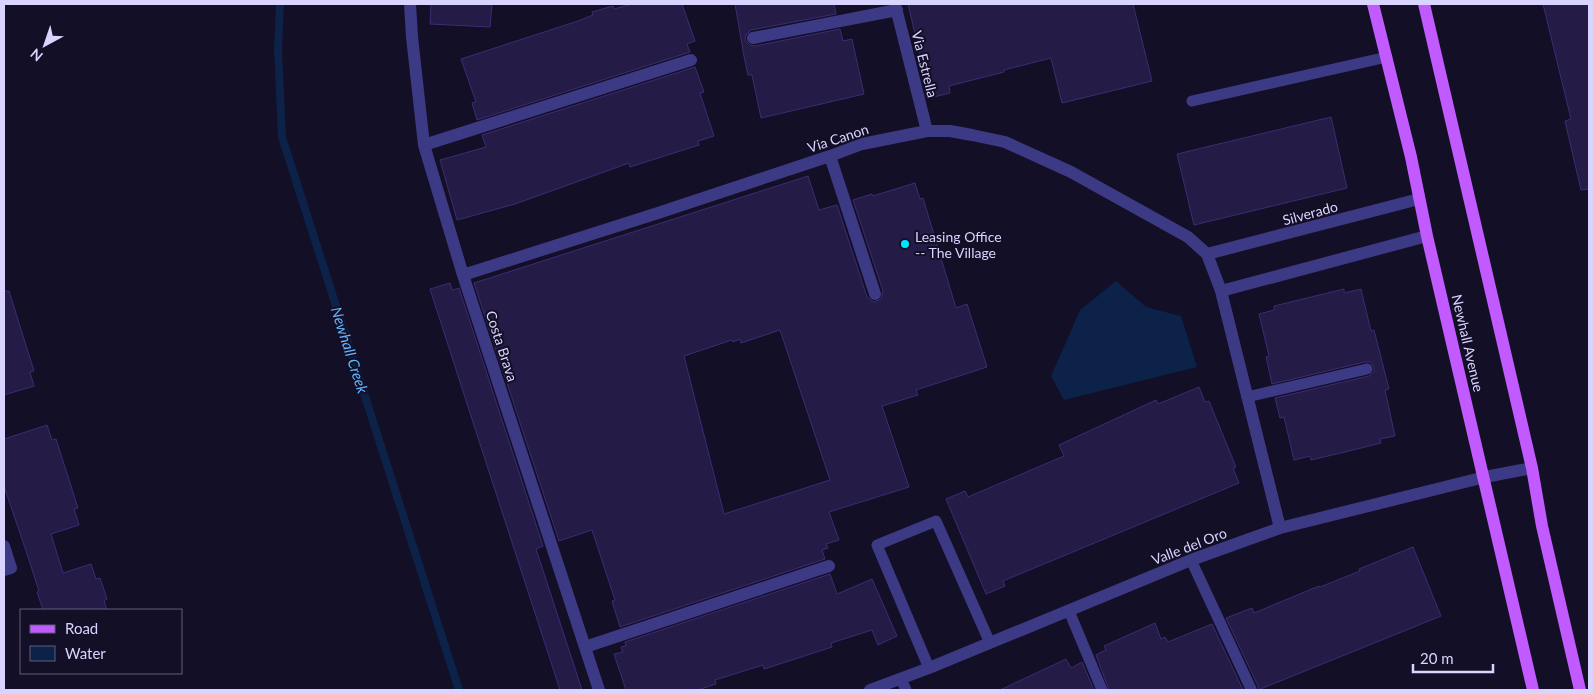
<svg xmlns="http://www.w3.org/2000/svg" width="1593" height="694" font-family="Lato,sans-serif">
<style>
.water{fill:#0c2248}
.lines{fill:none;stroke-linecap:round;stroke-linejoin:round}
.stream{stroke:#0c2248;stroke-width:8}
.building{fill:#241b47;stroke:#3b2d73;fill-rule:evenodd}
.service{stroke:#3d3a85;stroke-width:11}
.minor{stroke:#3d3a85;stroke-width:12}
.primary{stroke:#c25bff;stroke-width:12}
.poi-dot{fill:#00e5ff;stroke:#130f26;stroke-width:2}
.labels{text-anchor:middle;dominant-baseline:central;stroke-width:4;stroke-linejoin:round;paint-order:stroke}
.street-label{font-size:14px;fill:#d9d4ff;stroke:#130f26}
.poi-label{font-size:14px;fill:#d9d4ff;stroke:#130f26;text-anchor:start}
.water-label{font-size:15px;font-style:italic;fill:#62b6ff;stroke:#130f26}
</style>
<rect width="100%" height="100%" fill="#130f26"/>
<path class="water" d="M1116,281L1146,307L1181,316L1197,367L1064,400L1051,376L1080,310Z"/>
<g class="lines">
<path class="stream" d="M280,4L278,49L282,137L459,690"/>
</g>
<path class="building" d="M431,4H492L490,27L430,24Z
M632,4H682L695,41L687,44L690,52L477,120L472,103L476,102L461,59L578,21L593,15L592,12L613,6L614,9Z
M735,4H834L836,14L751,30L746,35L745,40L750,45L755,46L840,29L843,41L852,39L864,94L761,118L752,75H748L744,56Z
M908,4H1133L1152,81L1062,103L1051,58L1004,70V72L949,86L950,93L930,98Z
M1543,4H1589V189L1581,190L1565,121L1571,119Z
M695,67L704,92L700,93L714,136L698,141L699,145L630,167L629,163L515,204L457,220L440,160L486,147L482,135Z
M1331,117L1347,188L1194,225L1177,154Z
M808,176L819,210L837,205L867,297L874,302L881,299L883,291L853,200L872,194L873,196L915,183L920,199L923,198L956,308L967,304L987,367L916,390L918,395L882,406L909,487L829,512L839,540L826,544L828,548L822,550L825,559L620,627L612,601L615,600L592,530L559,541L474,283ZM780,330L830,480L724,514L684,356L732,340L733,342L740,339L741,343Z
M450,283L452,290L459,288L543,546L536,549L582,690H560L481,447L430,289Z
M1344,289V293L1361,289L1371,331L1374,330L1389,389L1385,390L1395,436L1380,439L1381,443L1345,452L1311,460L1310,456L1294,460L1284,417L1280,418L1275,398L1369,376L1374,372V367L1370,362H1365L1272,384L1266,357L1269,356L1259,314L1274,310V306Z
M4,291H9L34,371L30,372L34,386L4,395Z
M1199,387L1205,402L1209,401L1236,467L1233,468L1239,483L1003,581L1005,586L986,594L946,499L965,491L968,497L1064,456L1059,445L1156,400L1158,404Z
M47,425L52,440L56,439L78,508L74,509L79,525L51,534L63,573L91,564L96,579L100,578L107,599L104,601L107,610H43L37,592L39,591L28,557L4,486V439Z
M1413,547L1441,616L1258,690V686L1226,618L1252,608L1254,613L1319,586L1320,587L1360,571L1359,569Z
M830,574L837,594L872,579L897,636L878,645L872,630L831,643L832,647L764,669L763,665L715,680L716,684L698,690H626L614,654L623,652L621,647L626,646L625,642Z
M1155,623L1161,639L1165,637L1168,642L1212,624L1243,690H1109L1096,655L1106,650L1104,646Z
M1066,659L1071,668L1082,662L1094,690H1000Z"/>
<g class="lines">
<path class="service" d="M1192,101L1387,57
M1247,397L1367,369
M1191,560L1251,689
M1069,611L1102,690
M929,668L877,545L936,521L990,643
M901,679L906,690"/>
<path class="minor" d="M410,4L412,37L424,145L463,275L599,690
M895,4L927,131
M753,38L897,10
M424,145L691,60
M830,156L875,294
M1207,254L1419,199
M463,275L658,213L830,156L862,144L927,131H950L972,135L1005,142L1071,172L1188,237L1207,254L1221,291L1280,528
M1221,291L1427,236
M4,546L11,568L4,570
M585,647L829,566
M870,690L929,668L1191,560L1280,528L1485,477L1532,468"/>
<path class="primary" d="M1373,4L1411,157L1427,236L1533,690
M1424,4L1532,468L1542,526L1580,690"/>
</g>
<circle class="poi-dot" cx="905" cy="244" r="5"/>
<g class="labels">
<g class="street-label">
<text transform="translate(925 64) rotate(76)">Via Estrella</text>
<text transform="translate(838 138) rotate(-18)">Via Canon</text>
<text transform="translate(1310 213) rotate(-15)">Silverado</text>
<text transform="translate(1468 343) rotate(77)">Newhall Avenue</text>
<text transform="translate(502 346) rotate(72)">Costa Brava</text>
<text transform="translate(1189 546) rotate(-21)">Valle del Oro</text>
</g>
<g class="poi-label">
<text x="915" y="236">Leasing Office<tspan x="915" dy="16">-- The Village</tspan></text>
</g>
<g class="water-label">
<text transform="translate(350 350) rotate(72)">Newhall Creek</text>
</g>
</g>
<rect width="1593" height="694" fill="none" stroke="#d9d4ff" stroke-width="10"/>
<rect x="20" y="609" width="162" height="65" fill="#130f26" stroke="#625e7d"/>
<rect x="30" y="625" width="25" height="8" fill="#c25bff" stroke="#625e7d"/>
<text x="65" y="634" font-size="15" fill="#d9d4ff">Road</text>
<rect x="30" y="646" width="25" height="15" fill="#0c2248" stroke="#625e7d"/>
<text x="65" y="659" font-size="15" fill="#d9d4ff">Water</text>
<g transform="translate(45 45) rotate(220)" stroke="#130f26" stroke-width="4" paint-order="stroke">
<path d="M0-4L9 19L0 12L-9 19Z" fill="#d9d4ff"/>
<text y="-8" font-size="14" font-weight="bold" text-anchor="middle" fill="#d9d4ff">N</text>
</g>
<path d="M1413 664v8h80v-8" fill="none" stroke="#d9d4ff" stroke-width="2.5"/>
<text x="1420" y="664" font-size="15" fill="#d9d4ff" stroke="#130f26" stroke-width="4" paint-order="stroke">20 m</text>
</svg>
